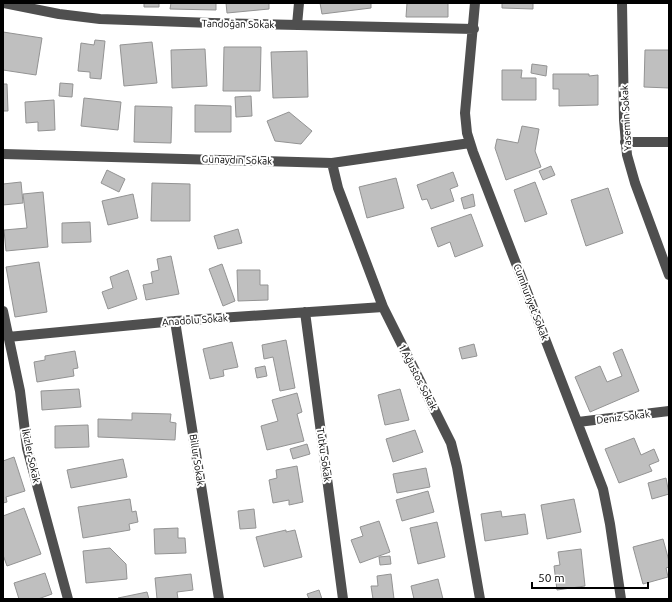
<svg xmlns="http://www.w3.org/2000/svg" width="672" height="602" font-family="Ubuntu,sans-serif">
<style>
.building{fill:#bfbfbf;stroke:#939393}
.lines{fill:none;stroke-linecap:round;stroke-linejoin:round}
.minor{stroke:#4f4f4f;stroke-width:10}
.labels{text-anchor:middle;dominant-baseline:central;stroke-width:4;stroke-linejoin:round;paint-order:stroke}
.street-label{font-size:10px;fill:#000;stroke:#fff}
</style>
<rect width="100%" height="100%" fill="#fff"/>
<path class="building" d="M144,3H159V7H144Z
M171,3H216V10L170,9Z
M226,3H269V9L227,13Z
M320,3H371V8L322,14Z
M407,3H448V17H406Z
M502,3H533V9L502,8Z
M3,32L42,38L36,75L3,70Z
M95,40L105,41L101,79L90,78V72L78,71L81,43L94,45Z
M152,42L157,83L124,86L120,45Z
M224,47H261L260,91H223Z
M205,49L207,86L172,88L171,50Z
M645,50H669V88L644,87Z
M307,51L308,97L273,98L271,52Z
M532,64L547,66L546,76L531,73Z
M502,70H522L521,78H536V100H502Z
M553,74H589V76L598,75V105L559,106V89H553Z
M60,83L73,84L72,97L59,96Z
M3,84H7L8,111H3Z
M251,96L252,116L236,117L235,97Z
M84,98L121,102L118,130L81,126Z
M54,100L55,130L38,131V122L26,123L25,102Z
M195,105L231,106V132H195Z
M135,106L172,107L171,143L134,142Z
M289,112L312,131L301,144L275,141L267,121Z
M522,126L539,129L535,151L541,167L506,180L495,148L497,139L518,143Z
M551,166L555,175L543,180L539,171Z
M107,170L125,179L119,192L101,183Z
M453,172L458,186L450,189L454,201L431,209L427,199L422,200L417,185Z
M396,178L404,208L367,218L359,187Z
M21,182L23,203L3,205V184Z
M535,182L547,214L525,222L514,190Z
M152,183L190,184V221H151Z
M608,188L623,233L586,246L571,200Z
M43,192L48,247L6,251L4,230L27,228L23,194Z
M133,194L138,218L108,225L102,201Z
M473,194L475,206L464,209L461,198Z
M471,214L483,246L455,257L450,242L438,247L431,228Z
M90,222L91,242L62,243V223Z
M238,229L242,243L218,249L214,236Z
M171,256L179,294L146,300L143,285L153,283L151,272L159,270L157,259Z
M39,262L47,312L15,317L6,267Z
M222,264L235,301L223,306L209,269Z
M128,270L137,299L108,309L102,292L113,288L110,277Z
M237,270H260V285H268V300L238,301Z
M286,340L295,388L280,391L273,357L264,359L262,345Z
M232,342L238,367L223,370L224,376L210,379L203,349Z
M474,344L477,356L462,359L459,348Z
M622,349L639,391L590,412L575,377L600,366L607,382L622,376L613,353Z
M75,351L78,368L73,369L74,376L37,382L34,362L45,360V356Z
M265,366L267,376L257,378L255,368Z
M79,389L81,407L42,410L41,391Z
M400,389L409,420L385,425L378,395Z
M297,393L302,412L297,414L304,441L267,450L261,426L278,421L272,400Z
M132,413L171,414L170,422L176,423L175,440L98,437V419L132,420Z
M88,425L89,447L55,448V426Z
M415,430L423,452L393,462L386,439Z
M634,438L641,455L654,449L659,461L649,465L652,471L619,483L605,449Z
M307,444L310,454L293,459L290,449Z
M14,457L25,491L6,497L7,502L3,503V461Z
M123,459L127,477L71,488L67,470Z
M297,466L303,502L289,505V500L273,503L269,480L277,478L276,470Z
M426,468L430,487L397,493L393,474Z
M666,478L669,494L652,499L648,483Z
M428,491L434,512L402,521L396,500Z
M130,499L132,512L136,511L138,522L129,524L130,530L83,538L78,507Z
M574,499L581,532L547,539L541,505Z
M24,508L41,554L7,566L3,555V516Z
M254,509L256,528L240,529L238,511Z
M501,511L502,517L525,514L528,534L485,541L481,514Z
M379,521L390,552L360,563L351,540L363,536L360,527Z
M437,522L445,557L418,564L410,528Z
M178,528V538H185L186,553L155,554L154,529Z
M286,530V532L295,530L302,557L264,567L256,537Z
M663,539L669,561V567L666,568L668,577L643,584L633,547Z
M110,548L126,564L127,579L86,583L83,551Z
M581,549L585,586L557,590L554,566L560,565L558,552Z
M390,556L391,564L380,565L379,557Z
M45,573L52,594L38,599H19L14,583Z
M191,574L193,590L177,592L178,599H157L155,578Z
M391,574L394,599H373L371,586H378L377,576Z
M438,579L443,599H414L411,586Z
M319,590L322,599H309L307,594Z
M147,592L149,599H118V598Z"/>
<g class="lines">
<path class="minor" d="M4,3L59,14L100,19L212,23L474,29
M475,3L465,113L467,133L473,152L603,489L610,524L621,599
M622,3L624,120L627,155L635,183L669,275
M297,25L299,3
M625,142H669
M3,154L332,163L470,143
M332,163L338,188L383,307L451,443L457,467L480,599
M3,311L20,391L27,448L68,599
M305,312L343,599
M175,321L219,599
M8,337L175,321L383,307
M578,422L669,411"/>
</g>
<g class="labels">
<g class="street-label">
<text transform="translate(238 24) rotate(1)">Tandoğan Sokak</text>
<text transform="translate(626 118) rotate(-93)">Yasemin Sokak</text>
<text transform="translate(237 160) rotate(2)">Günaydın Sokak</text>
<text transform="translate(531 302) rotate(69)">Cumhuriyet Sokak</text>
<text transform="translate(195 320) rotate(-4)">Anadolu Sokak</text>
<text transform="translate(418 377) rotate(63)">1 Ağustos Sokak</text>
<text transform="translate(623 417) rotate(-7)">Deniz Sokak</text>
<text transform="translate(324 455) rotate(82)">Tutku Sokak</text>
<text transform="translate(31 456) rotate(78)">İkizler Sokak</text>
<text transform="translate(197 460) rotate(81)">Billur Sokak</text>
</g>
</g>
<rect width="672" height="602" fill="none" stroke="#000000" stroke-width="8"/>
<path d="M532 582v6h116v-6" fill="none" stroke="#000000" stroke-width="2"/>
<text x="538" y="582" font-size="12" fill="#000000" stroke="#ffffff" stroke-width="3" paint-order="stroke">50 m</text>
</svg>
